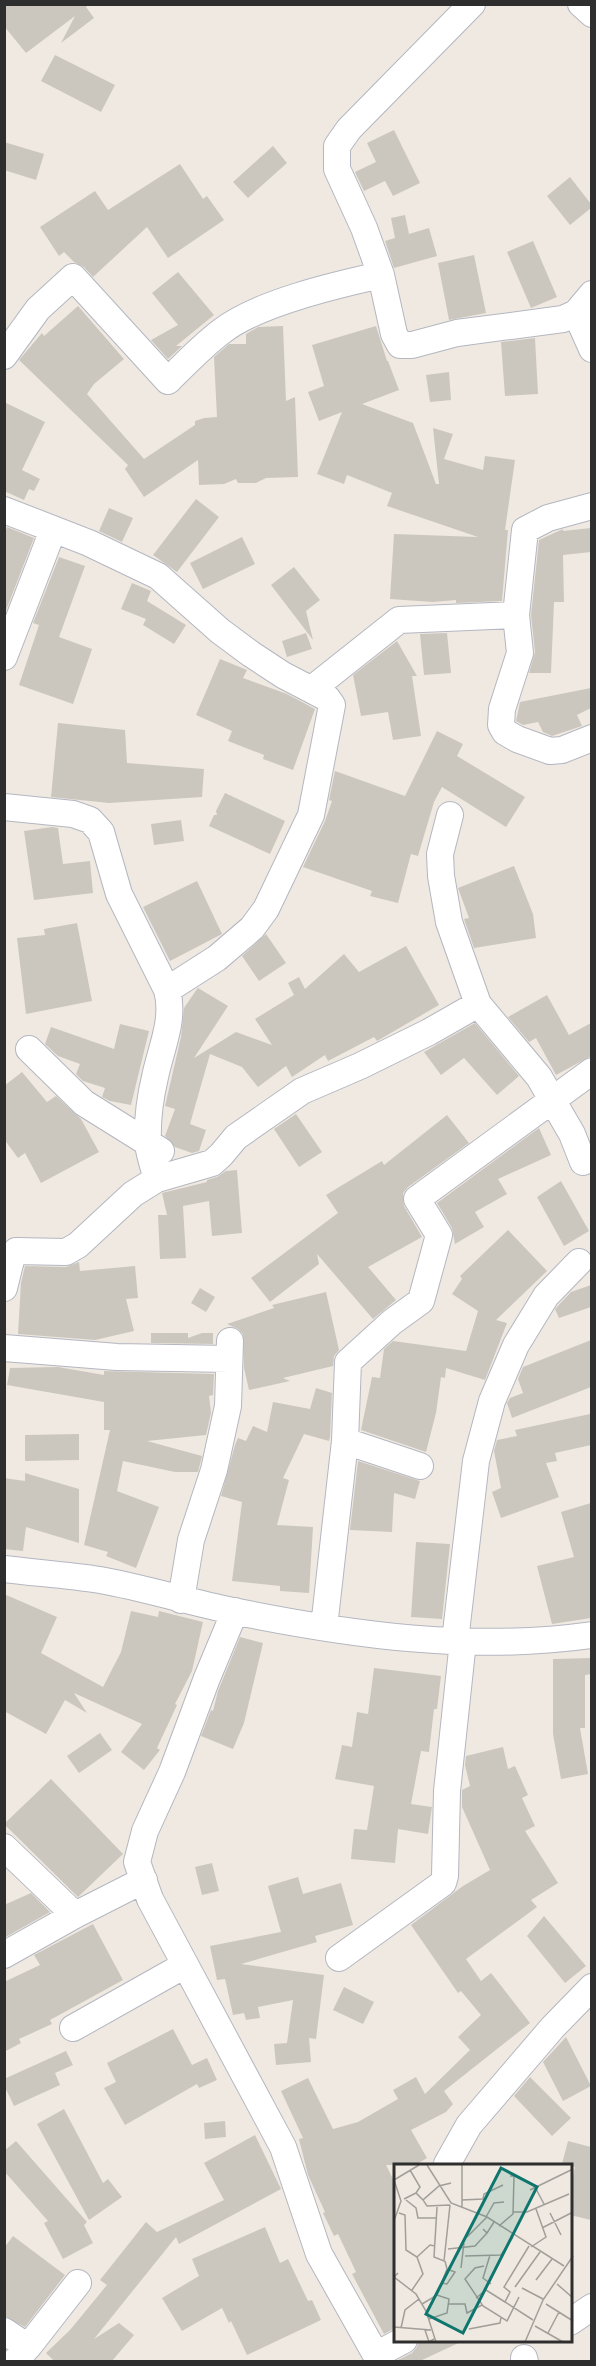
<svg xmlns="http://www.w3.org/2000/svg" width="596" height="2366" font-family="Mulish,sans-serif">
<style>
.building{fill:#cbc7bf}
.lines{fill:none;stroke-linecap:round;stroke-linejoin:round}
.minor-casing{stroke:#b4b7c1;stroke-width:28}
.minor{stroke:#fff;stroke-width:26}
.inset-road{fill:none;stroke:#a29e99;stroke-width:1.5}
.view{fill:#0f766e;fill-opacity:0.15;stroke:#0f766e;stroke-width:3}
.inset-edge{fill:none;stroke:#2e2e2e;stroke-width:3}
</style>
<rect width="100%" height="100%" fill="#efe9e1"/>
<path class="building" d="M4,4H89L86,7L94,18L61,43L75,16L26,53L4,26Z
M55,55L115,85L101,112L41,81Z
M394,130L420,183L393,196L385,181L364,191L355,172L376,162L367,143Z
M4,142L44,154L36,180L4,170Z
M273,146L287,163L248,198L233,182Z
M180,164L203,199L207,196L224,220L168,258L147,227L93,277L84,267L74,262L64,252L59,256L40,227L95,191L108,210Z
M570,177L591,204V208L570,225L547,196Z
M405,215L409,234L429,228L437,256L394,268L385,241L395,238L391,218Z
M533,241L557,297L531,308L507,252Z
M474,255L486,313L449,320L438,263Z
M178,272L214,315L176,346H182L168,359L151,340L178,325L152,293Z
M78,306L124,359L94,384L87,394L144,459L195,425V421L204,418L217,417L214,357L229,344H246V334L258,327L283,326L286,401L295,397L298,477L266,478L256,483H238L236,479L224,484L199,485L198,460L144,497L125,469L128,465L19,360L42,333L44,336Z
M376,326L387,361H388L399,390L362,404L413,423L436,484H439L433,428L453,434L444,459L483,470L485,456L515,460L505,530H508L502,601L456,603V600L433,602L390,599L394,534L478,537L387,506L392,493L347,475L344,484L317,474L342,412L319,421L308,392L324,386L312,345Z
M535,338L538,394L505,396L501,342Z
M449,372L451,400L430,402L426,375Z
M4,402L45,422L22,470L40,479L34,491L29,489L24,500L4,491Z
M196,499L219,517L177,572L153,555Z
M109,508L133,518L122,542L99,531Z
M7,527L34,538L5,613L4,536Z
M591,528V552L563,555L564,602H554L551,673H529L535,652L531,615L539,540L563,529V531Z
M242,537L255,564L203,589L190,563Z
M59,557L85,566L59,637L92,649L73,704L19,685L39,625L33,623Z
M294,567L320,600L306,611L313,640L271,585Z
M132,583L151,591L147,601L186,625L174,644L143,625L146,619L121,609Z
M306,633L312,649L287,657L282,641Z
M447,633L451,673L424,675L420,634Z
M397,641L417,676H412L421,736L393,740L388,712L361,716L353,675Z
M220,659L247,670L243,678L287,694L315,709L293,770L263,759L264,755L228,741L232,731L196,715Z
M591,688V708L577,715L582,726L552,736L543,732L538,722L523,725L516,721L520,702Z
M58,723L125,730L127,763L204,769L202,797L109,803L51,797Z
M437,731L463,744L457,756L525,797L506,827L442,787L434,802L418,856L411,854L398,903L370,896L372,891L303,867L325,821L332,801L329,800L335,771L405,796Z
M225,793L285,821L270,854L209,826L214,815H217L216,811Z
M181,820L184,841L154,845L151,824Z
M52,827L58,828L63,864L90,861L93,893L34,900L24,831Z
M514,866L533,914L536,938L474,948L464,919L469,918L458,888Z
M197,881L222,934L170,961L143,907Z
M77,923L92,1001L26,1014L17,938L45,935L44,929Z
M266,934L286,963L259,981L242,956Z
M406,946L439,1005L377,1041L374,1037L328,1061L325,1055L292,1077L286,1066L258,1087L242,1067L210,1054L190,1124L206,1130L199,1151L192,1153L175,1147L165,1136L175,1109L165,1106L181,1037L184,1008L197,989L198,988L228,1006L194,1058L236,1032L272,1045L255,1019L294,995L288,983L299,977L305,989L344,954L359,972Z
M547,995L569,1035L591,1023V1056L556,1075L536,1038L529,1042L508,1017Z
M475,1023L519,1076L497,1095L464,1058L441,1075L424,1052Z
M120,1024L149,1031L131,1105L110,1101L102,1097L105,1088L83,1081L76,1074L80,1064L58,1056L45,1044L51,1027L114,1049Z
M22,1072L47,1102L56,1096L81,1119L99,1152L41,1183L25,1153L18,1158L4,1139V1086Z
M296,1114L322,1152L299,1167L274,1129Z
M447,1115L469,1143L408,1187L403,1193L404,1206L422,1237L368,1267L396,1300L373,1319L317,1254L319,1264L270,1302L251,1278L338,1213L326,1195L382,1161L384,1165Z
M539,1128L551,1155L498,1179L507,1194L475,1212L484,1227L455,1244L452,1228L437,1203Z
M237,1170L242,1233L212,1236L209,1201L183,1206L186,1258L160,1259L158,1215H167L162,1193L207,1182V1180L217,1177L226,1171Z
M561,1181L589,1231L564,1246L537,1197Z
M508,1230L547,1271L496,1320L507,1323L485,1380L446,1368L445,1378L441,1377L436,1413L426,1452L361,1430L372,1377L380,1378L384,1349L393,1341L466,1351L478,1311L452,1294L462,1279L460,1276Z
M79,1262L80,1271L135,1266L138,1298L126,1299L134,1331L95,1340L18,1334L21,1283L25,1266L66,1267Z
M591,1285V1307L559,1318L555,1309L571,1292Z
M200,1288L215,1297L206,1312L191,1303Z
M326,1292L339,1350L334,1356L333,1366L283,1378L290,1381L249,1390L244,1368L243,1334L238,1329L227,1324L274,1308L272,1305Z
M151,1333H188V1338L202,1333H213V1344L151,1343Z
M591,1340V1387L512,1418L507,1403L510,1398L523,1393L518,1379L523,1367Z
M58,1367L104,1375V1371L214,1374L213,1395L209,1396L211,1413L206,1435L147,1441L202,1456L198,1472H175L123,1461L117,1491L159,1507L136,1568L106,1556L108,1552L84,1545L110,1430H104V1402L7,1385L10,1368Z
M316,1388L332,1393L330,1437L329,1441L304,1434L283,1478L289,1480L277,1525L313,1527L309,1593L280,1591V1586L232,1581L242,1502L221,1496L235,1445L238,1438L246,1441L253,1426L267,1432L273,1402L310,1409Z
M590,1414L591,1445L555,1453L557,1461L546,1463L559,1497L501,1518L492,1492L501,1488L494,1451L497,1440L517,1436L515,1430Z
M79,1434V1460L25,1461V1435Z
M358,1461L420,1481L415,1499L394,1493L392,1532L350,1530Z
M25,1473L79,1489V1543L26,1527L23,1551L4,1549V1478L25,1481Z
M591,1503V1618L552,1624L537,1566L574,1557L561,1512Z
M416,1542L450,1544L442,1619L411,1617Z
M4,1594L57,1617L41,1653L103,1687L121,1652L131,1611L158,1617L159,1611L203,1622L192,1671L175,1704L177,1705L157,1748L160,1750L144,1770L121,1752L142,1724L74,1693L87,1713L65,1700L46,1734L4,1711Z
M240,1637L263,1643L244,1723L233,1749L201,1736L211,1710L213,1711L218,1691Z
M591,1658V1674L585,1675V1728H580L588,1774L561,1779L553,1734V1659Z
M374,1668L441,1676L437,1709H434L429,1752L421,1751L411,1804L432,1807L428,1834L398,1829L395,1863L351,1859L354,1829L367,1830L374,1786L335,1779L342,1745L352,1747L357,1712L368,1714Z
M100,1733L112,1750L79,1773L67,1756Z
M503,1747L508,1769L515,1766L528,1795L522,1798L535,1826L525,1831L558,1883L531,1900L537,1907L466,1959L481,1981L491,1973L530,2023L444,2091L453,2104L446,2112L411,2130L427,2158L415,2165H386L395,2183V2328L384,2334L352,2274L356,2272L338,2234L334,2236L323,2213L325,2212L308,2175L299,2139L303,2138L281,2091L308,2078L333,2129L358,2122L398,2099L393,2090L416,2077L425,2094L470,2050L458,2037L481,2015L461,1991L458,1993L411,1925L463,1886L490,1870L462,1807V1790L470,1786L465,1765L466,1756Z
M51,1779L123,1854L78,1897L4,1824Z
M212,1863L219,1891L202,1895L195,1867Z
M298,1877L303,1894L341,1883L353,1925L315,1936L317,1942L241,1964L324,1975L316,2039L309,2038L311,2062L276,2065L274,2044L287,2043L293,2000L258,2007L260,2018L246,2020L244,2013L233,2015L225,1979L217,1980L210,1946L281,1932L268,1886Z
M31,1893L50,1912L4,1938V1905Z
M544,1916L586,1966L565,1983L527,1936Z
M93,1924L123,1980L50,2020L52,2024L19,2039L21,2043L4,2052V1982L40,1965L34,1955Z
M344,1987L374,2002L363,2024L333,2010Z
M173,2029L192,2065L207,2058L217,2080L199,2088L197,2084L125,2125L104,2088L116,2082L107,2063Z
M566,2037L591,2086L563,2101L543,2062Z
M66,2051L73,2065L55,2073L60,2085L14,2106L4,2085V2079Z
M530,2077L571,2118L552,2136L514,2096Z
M64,2109L103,2183L108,2179L122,2197L89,2220L37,2124Z
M225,2121L226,2137L205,2139L204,2123Z
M255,2135L281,2189L179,2244L176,2237L94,2339L119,2323L134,2335L112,2361H54L46,2353L70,2330L107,2285L100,2280L146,2222L157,2232L224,2200L204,2163Z
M16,2141L87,2222L84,2225L93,2243L63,2259L44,2223L48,2221L4,2171V2151Z
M568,2141L591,2147V2220L570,2215V2188L575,2167L562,2164Z
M265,2227L280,2263L288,2259L308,2301L312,2300L321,2320L247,2355L231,2321L229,2323L222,2308L182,2331L162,2298L199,2276L192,2259Z
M13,2236L65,2275L25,2327L4,2316V2248Z
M419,2340H465L420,2361H396L412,2353L417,2347Z"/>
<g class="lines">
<defs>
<path id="minor" d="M472,4L349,129L337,146V169L364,228L381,275L394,334L400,345H412L457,333L563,319L576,313L592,294
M581,4L592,14
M576,313L592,349
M4,356L38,309L73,277L168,381C185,364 202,346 222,331C258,303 335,285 381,275
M592,506L548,518L525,530L516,615L520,653L502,709L501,725L505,732L517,739L550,751L562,750L592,738
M4,510L89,543L158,576L220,631L251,654L283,675L327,698L332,705L311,815L266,909L252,928L217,958L167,990
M4,657L53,530
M312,689L399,620L516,615
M4,807L73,814L90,820L101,832L119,894L167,990C175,1020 161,1048 155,1077C150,1098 147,1121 148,1143C149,1155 154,1168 157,1179
M450,815L440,854L441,876L449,922L478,1004L539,1077L572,1134L583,1162
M29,1049L84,1103L161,1151
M4,1288L12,1256L16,1251L66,1252L78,1245L133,1194L157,1179L212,1163L221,1155L236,1137L302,1091L360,1066L429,1032L478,1004
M4,1348L117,1357L229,1359
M345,1441L348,1362L392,1322L421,1301L439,1235L417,1199L592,1071
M4,1569C36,1573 68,1575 100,1580C145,1588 189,1602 233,1611C351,1635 472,1652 592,1635
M181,1600L191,1540L214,1470L228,1406L230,1341
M235,1611L207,1678L172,1772L145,1831L137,1862L150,1899L283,2147L319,2254L376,2355L404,2340
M324,1627L345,1441L420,1466
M455,1641L476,1461L492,1401L516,1345L546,1296L579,1262
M4,1847L75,1915
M4,1955L75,1915L144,1880
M339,1958L443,1883L445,1876L447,1791L463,1641
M73,2028L185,1965
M447,2164L469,2125L553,2027L592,1987
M570,2322L592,2307
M4,2331L28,2347
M524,2358L525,2362
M14,2362L28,2347L78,2283"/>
</defs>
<use href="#minor" class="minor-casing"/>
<use href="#minor" class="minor"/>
</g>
<g transform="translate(394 2164)">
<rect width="178" height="178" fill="#efe9e1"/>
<path class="inset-road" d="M33,1L57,39L93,53L170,102M16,6L26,23L22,29M0,16L7,37L0,57M0,16L25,1M141,23L150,40M136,26L179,5M10,35L22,29L29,36M12,36L22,44L24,54H43M68,36L89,35L90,30L109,21M56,41L33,42L29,36L45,22L57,19M43,43L40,93L50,97L56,41M68,44V1M119,48H133L175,30M5,49L11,51L12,86L23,93L29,110L18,126M156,49L167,71M92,53L100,39L110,38M105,62L119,50L120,12H116M148,64L179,48M89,65L93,69L100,58M73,73L93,53M135,82L110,123L116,128L111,138L139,156M137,83L152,73L142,45M54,85L81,82L93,69M96,91L89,114L97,120M71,92L107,91L119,73M23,93L36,81L41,82M90,102L81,104L71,115L89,142L113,157L125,133M67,104L70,79M4,109L0,113L22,130L32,147L42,178M142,116L158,95M47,119L53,120L61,108L53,105M163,120L179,134M121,123L146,88M128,124L149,135M43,131L53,105L51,97M82,134L92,126L111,138M28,140L43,131L55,135L53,149L35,155M54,140H71L73,149L88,141M152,140L179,157M141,162L169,178M0,163L37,166M7,164L11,146L25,135M75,165L106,159L107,153M31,166L35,178L40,175M154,169L165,148M131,178L149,136L179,92"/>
<path class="view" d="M107,4L143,23L69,169L32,150Z"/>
<rect width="178" height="178" class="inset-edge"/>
</g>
<rect width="596" height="2366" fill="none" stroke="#2e2e2e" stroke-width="12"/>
</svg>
